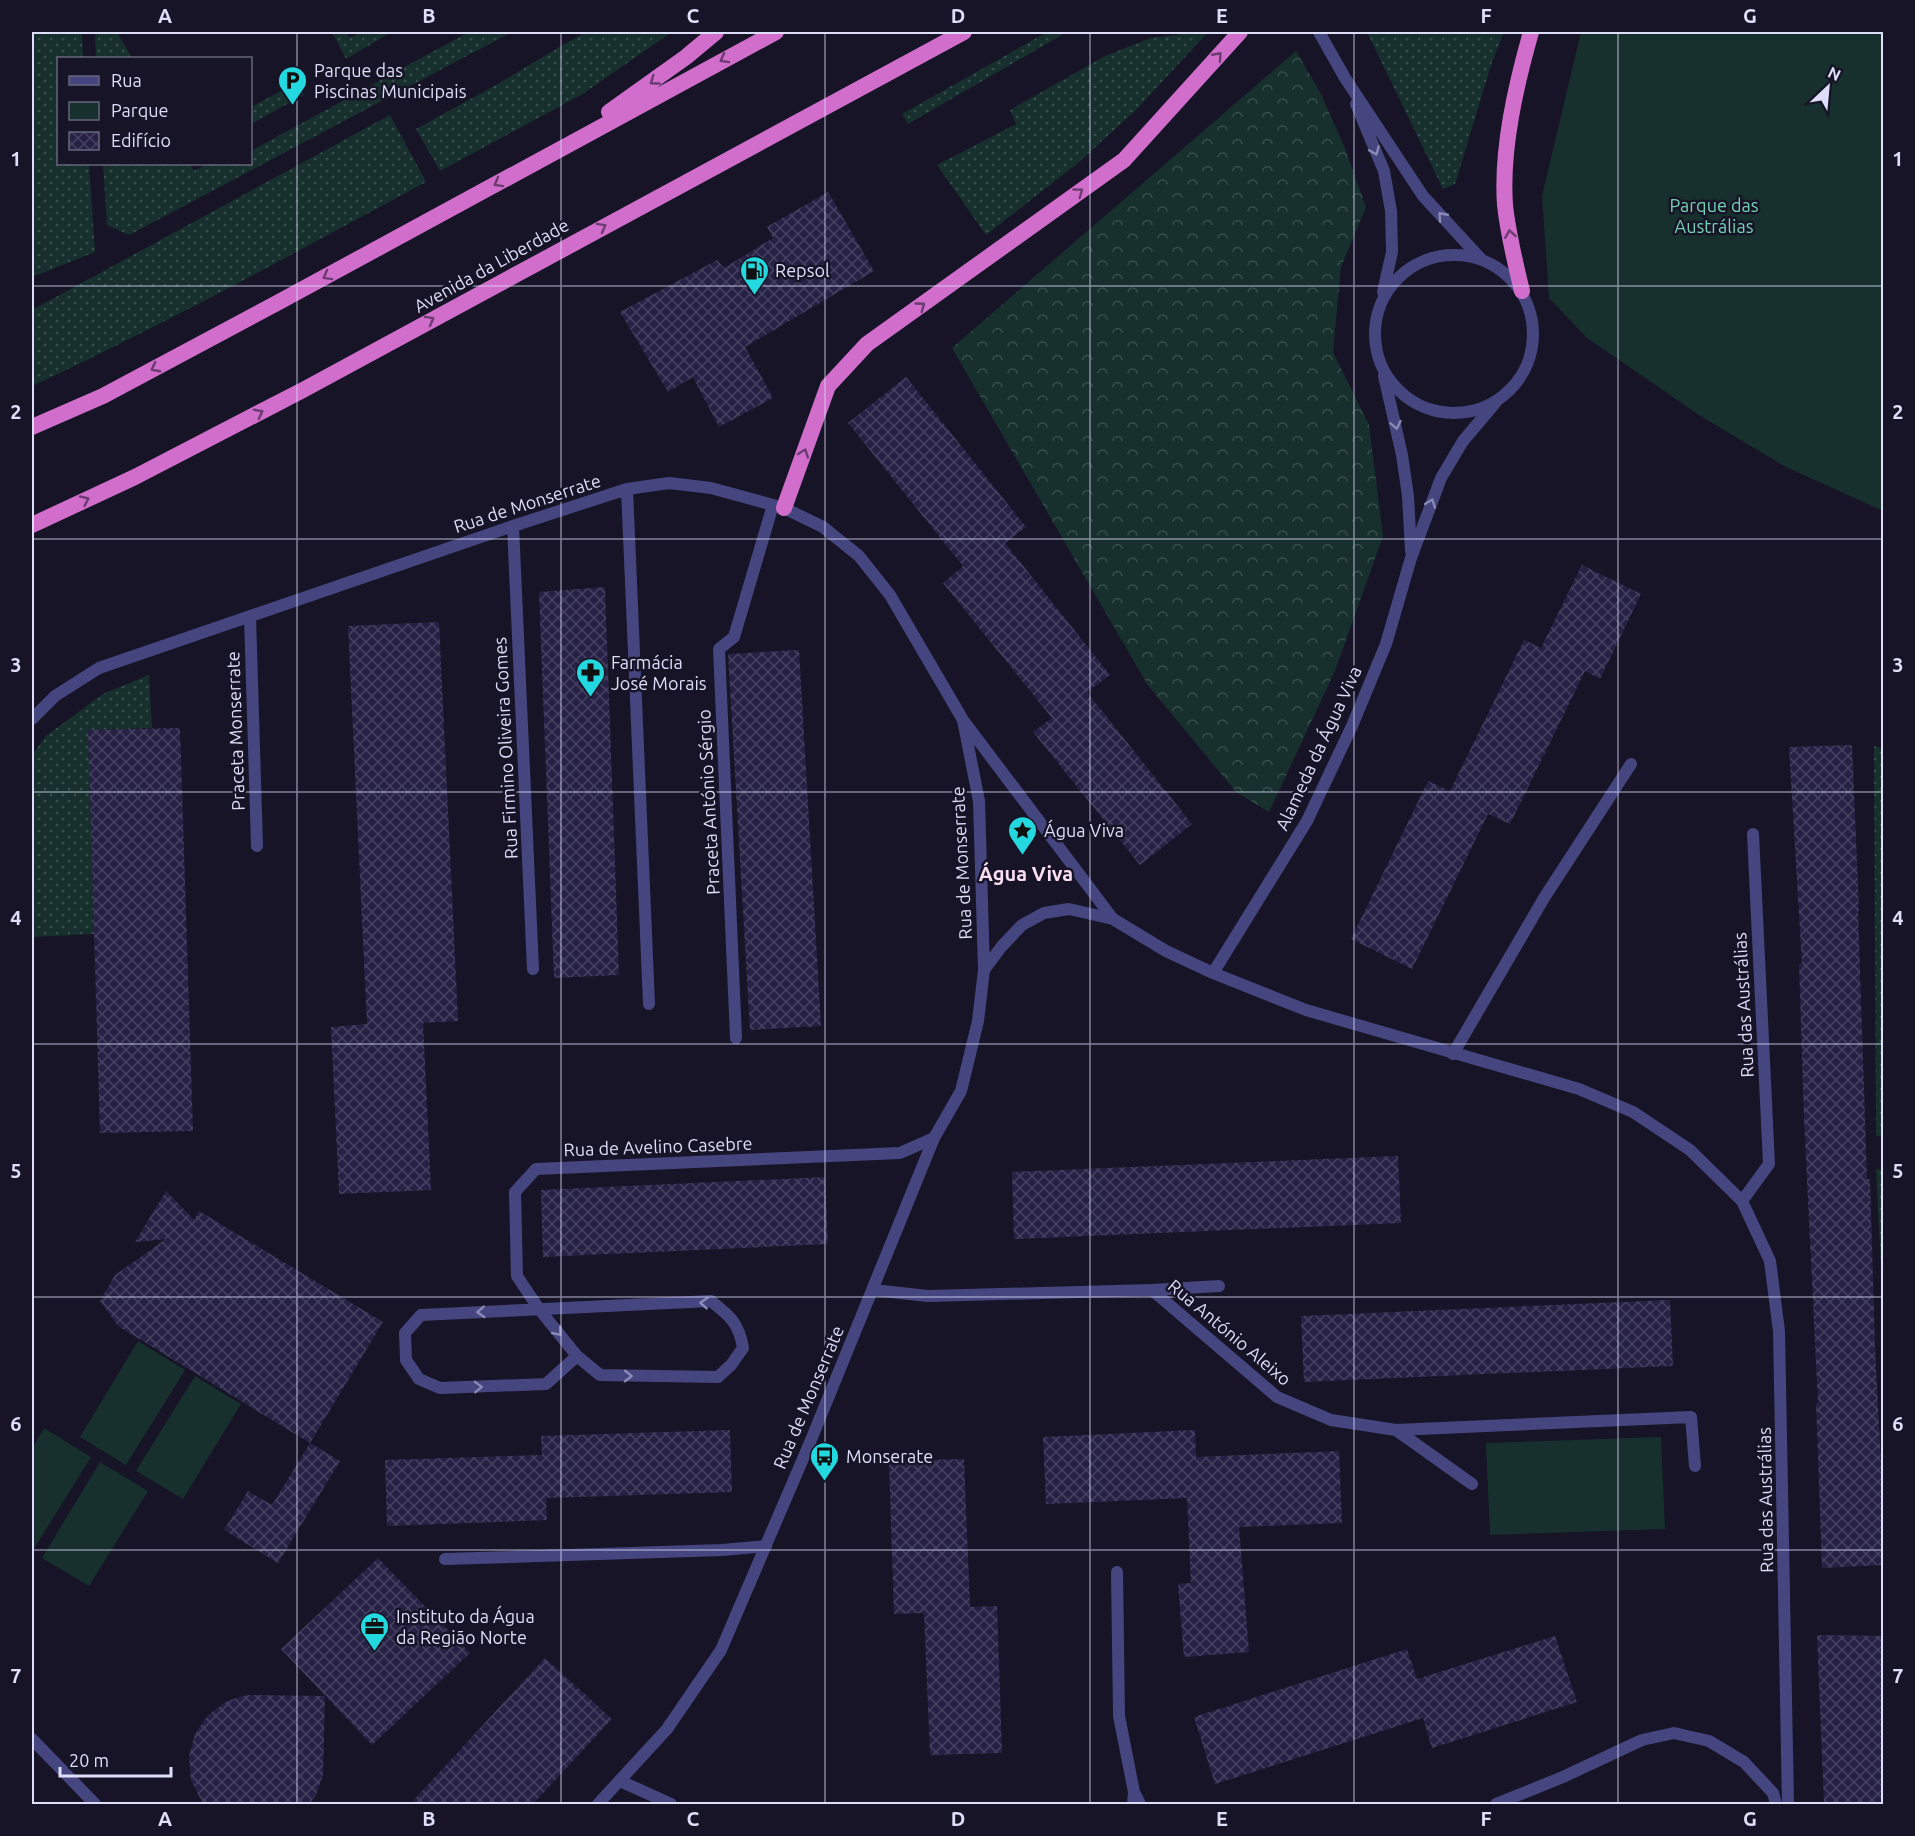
<svg xmlns="http://www.w3.org/2000/svg" width="1915" height="1836" font-family="Ubuntu,sans-serif">
<style>
.grass{fill:url(#grass-dots)}
.forest{fill:url(#forest-crowns)}
.park{fill:#17302d}
.building{fill:url(#building-cross-hatch)}
.lines{fill:none;stroke-linecap:round;stroke-linejoin:round}
.minor{stroke:#45467f;stroke-width:12}
.tertiary{stroke:#45467f;stroke-width:12}
.trunk{stroke:#d16ecc;stroke-width:16}
.oneway{stroke:#6a3c71}
.oneway2{stroke:#8a8ab6}
.grid{fill:none;stroke:#dfdefa;stroke-width:1.5;stroke-opacity:0.55}
.labels{text-anchor:middle;dominant-baseline:central;stroke-width:5;stroke-linejoin:round;paint-order:stroke}
.poi-label{font-size:18px;fill:#dfdefa;stroke:#161426;text-anchor:start}
.park-label{font-size:18px;fill:#73d1b4;stroke:#161426}
.street-label{font-size:18px;fill:#dfdefa;stroke:#161426}
.neighbourhood-label{font-size:20px;font-weight:bold;fill:#fbdff2;stroke:#161426}
.neatline{fill:none;stroke:#dfdefa;stroke-width:2}
.grid-label{font-size:20px;text-anchor:middle;font-weight:bold;fill:#dfdefa}
</style>
<defs>
<pattern id="grass-dots" width="8" height="8" patternUnits="userSpaceOnUse" patternTransform="scale(1.5)"><rect width="8" height="8" fill="#17302d"/><path d="M2 2h.1M6 6h.1" fill="none" stroke="#384e4c" stroke-width="1.8" stroke-linecap="round"/></pattern>
<pattern id="forest-crowns" width="20" height="18" patternUnits="userSpaceOnUse" patternTransform="scale(1.5)"><rect width="20" height="18" fill="#17302d"/><path d="M2 6a3 3 0 1 1 6 0M12 15a3 3 0 1 1 6 0" fill="none" stroke="#384e4c"/></pattern>
<pattern id="building-cross-hatch" width="8" height="8" patternUnits="userSpaceOnUse" patternTransform="scale(1.5)"><rect width="8" height="8" fill="#272245"/><path d="M0 0l8 8M0 8l8-8" fill="none" stroke="#464261"/></pattern>
</defs>
<rect width="100%" height="100%" fill="#161426"/>
<path class="grass" d="M32,32H82L83,58H58V164H89L95,252L32,277Z
M95,32H117L132,58H96Z
M332,32H346L350,38L361,32H389L390,33L346,59Z
M469,32H512L129,235L107,225L103,164H190L194,171L207,164H250L251,151Z
M585,32H672L581,95L440,171L416,129L496,85Z
M1047,32H1067L908,124L902,114Z
M1199,32H1208L1137,109L1078,163L986,235L937,165L1016,124L1010,110L1105,56L1151,38Z
M1367,32H1504L1492,62L1455,184L1443,189Z
M292,85L305,94L251,124V107Z
M390,115L426,182C296,252 166,324 32,386V310Z
M149,675L152,728L88,730L94,934L32,937V755L46,736L103,694Z
M1874,746L1884,749V1136H1876Z
M1876,1169H1883V1307Z"/>
<path class="forest" d="M1296,51L1321,94L1344,146L1366,207L1341,267L1333,352L1369,425L1383,536L1335,671L1269,812L1236,792L1147,684L952,348Z"/>
<path class="park" d="M1581,32H1883V511L1784,466L1699,415L1587,338L1549,298L1542,196Z
M138,1341L185,1370L126,1465L80,1437Z
M195,1376L241,1404L183,1499L136,1471Z
M44,1428L91,1457L32,1552V1449Z
M1661,1437L1665,1529L1490,1535L1486,1443Z
M100,1462L148,1491L89,1586L42,1558Z"/>
<path class="building" d="M828,192L874,271L745,347L773,398L719,427L693,377L668,392L620,312L717,260L724,268L773,238L767,227Z
M906,377L1026,527L1005,543L1110,675L1087,692L1192,824L1140,865L1033,732L1052,718L943,583L963,566L848,423Z
M1582,565L1641,594L1600,679L1585,671L1510,824L1488,814L1412,969L1351,939L1428,781L1450,791L1524,640L1541,648Z
M605,587L619,975L554,978L539,592Z
M439,622L458,1021L423,1023L431,1190L339,1194L331,1027L367,1024L348,626Z
M799,650L821,1026L750,1030L728,654Z
M180,728L193,1131L100,1133L88,730Z
M1852,745L1859,911H1858L1867,1179H1870L1875,1349L1884,1522V1565L1822,1568L1816,1403H1818L1804,1119L1799,964H1802L1789,747Z
M1398,1156L1401,1223L1014,1239L1012,1172Z
M825,1177L828,1244L543,1257L541,1190Z
M166,1191L194,1220L199,1211L383,1322L310,1443L118,1326L100,1301L115,1275L166,1239L135,1242Z
M1670,1300L1673,1366L1304,1382L1301,1316Z
M730,1430L732,1492L546,1498L547,1520L387,1526L385,1460L542,1455L541,1436Z
M1195,1430L1196,1457L1339,1451L1342,1523L1239,1527L1249,1652L1184,1657L1178,1584L1191,1583L1187,1498L1046,1504L1043,1437Z
M310,1443L340,1461L278,1563L224,1530L248,1491L272,1505Z
M964,1459L970,1607L997,1606L1002,1753L930,1755L924,1613L894,1614L889,1461Z
M378,1558L470,1653L372,1745L281,1649Z
M1817,1635L1884,1636V1804H1824Z
M1555,1636L1577,1702L1432,1748L1423,1718L1215,1784L1194,1717L1407,1649L1417,1679Z
M545,1658L612,1719L533,1804H410Z
M247,1695L325,1696L323,1775L316,1795L309,1804H203L191,1780L189,1756L195,1734L208,1715L227,1701Z"/>
<g class="lines">
<path class="minor" d="M627,489L649,1004
M513,526L533,969
M250,616L257,846
M32,719L55,696L99,668L513,526L627,489L669,483L711,488L784,508
M736,1038L719,649L734,637L773,505
M1453,1054L1544,898L1631,764
M1742,1201L1769,1164L1753,834
M873,1290L928,1296L1152,1290L1219,1286
M1152,1290L1277,1397L1331,1420L1396,1430L1691,1417L1695,1466
M577,1356L546,1384L440,1388L419,1379L406,1360L405,1333L421,1315L711,1301C730,1316 739,1323 743,1348L731,1365L718,1377L600,1375L577,1356L539,1309L517,1276L515,1192L536,1169L900,1153L934,1138
M1396,1430L1472,1484
M445,1559L722,1550L766,1546
M1117,1572L1119,1716L1134,1792
M32,1739L95,1804
M620,1781L671,1804
M1133,1804L1134,1792L1140,1804
M1496,1804L1563,1777L1642,1740L1674,1733L1709,1741L1744,1762L1773,1793L1776,1804"/>
<path class="tertiary" d="M1319,32L1345,78L1423,196L1481,259
M1356,104L1384,171L1391,211L1392,252L1383,292
M1375 334a79 79 0 1 1 158 0a79 79 0 1 1-158 0Z
M1384,376L1402,455L1408,496L1411,551
M784,508L823,527L859,556L890,595L963,720L1113,919
M984,970L1002,946L1022,925L1044,913L1069,909L1113,919L1166,951L1213,973L1306,1010L1579,1089L1633,1112L1690,1150L1742,1201L1770,1261L1779,1331L1788,1804
M1213,973L1307,821L1352,726L1386,644L1411,558L1441,478L1463,441L1496,402
M598,1804L667,1729L721,1650L811,1440L934,1138L961,1091L978,1021L984,970L979,801L963,720"/>
<path class="trunk" d="M609,112L686,57L716,32
M1522,291C1515,262 1508,234 1505,205C1501,149 1516,85 1531,32
M32,427L103,396L277,303L776,32
M784,508L828,386L867,344L1124,160L1240,32
M32,525L135,477L303,390L964,32"/>
</g>
<defs><path id="oneway-chevron" d="M-2-3.5L2.5 0L-2 3.5" fill="none" stroke-width="1.6" stroke-linecap="round" stroke-linejoin="round" transform="scale(1.5)"/></defs>
<g class="oneway">
<use href="#oneway-chevron" transform="translate(1218 56) rotate(-48)"/>
<use href="#oneway-chevron" transform="translate(724 59) rotate(151)"/>
<use href="#oneway-chevron" transform="translate(654 81) rotate(144)"/>
<use href="#oneway-chevron" transform="translate(498 183) rotate(151)"/>
<use href="#oneway-chevron" transform="translate(1079 192) rotate(-36)"/>
<use href="#oneway-chevron" transform="translate(602 227) rotate(-29)"/>
<use href="#oneway-chevron" transform="translate(1510 234) rotate(-99)"/>
<use href="#oneway-chevron" transform="translate(327 276) rotate(151)"/>
<use href="#oneway-chevron" transform="translate(921 306) rotate(-36)"/>
<use href="#oneway-chevron" transform="translate(430 320) rotate(-29)"/>
<use href="#oneway-chevron" transform="translate(155 368) rotate(152)"/>
<use href="#oneway-chevron" transform="translate(259 413) rotate(-27)"/>
<use href="#oneway-chevron" transform="translate(804 453) rotate(-70)"/>
<use href="#oneway-chevron" transform="translate(85 500) rotate(-25)"/>
</g>
<g class="oneway2">
<use href="#oneway-chevron" transform="translate(1375 151) rotate(67)"/>
<use href="#oneway-chevron" transform="translate(1442 216) rotate(-132)"/>
<use href="#oneway-chevron" transform="translate(1396 425) rotate(78)"/>
<use href="#oneway-chevron" transform="translate(1431 503) rotate(-70)"/>
<use href="#oneway-chevron" transform="translate(704 1303) rotate(-176)"/>
<use href="#oneway-chevron" transform="translate(481 1312) rotate(177)"/>
<use href="#oneway-chevron" transform="translate(558 1332) rotate(51)"/>
<use href="#oneway-chevron" transform="translate(628 1376) rotate(1)"/>
<use href="#oneway-chevron" transform="translate(478 1387) rotate(-2)"/>
</g>
<path class="grid" d="M297,32V1804M561,32V1804M825,32V1804M1090,32V1804M1354,32V1804M1618,32V1804M32,286H1884M32,539H1884M32,792H1884M32,1044H1884M32,1297H1884M32,1550H1884"/>
<defs>
<symbol id="parking-pin" viewBox="-11 -11 22 30"><path d="M0 17L-7.5 6A9.5 9.5 0 1 1 7.5 6Z" fill="#24d8e0" stroke="#161426"/><path d="M-3.5-5.5H1a3.5 3.5 0 0 1 0 7H-1V5.5H-3.5ZM-1-3.4V-.6H.8a1.4 1.4 0 0 0 0-2.8Z" fill="#111"/></symbol>
<symbol id="fuel-pin" viewBox="-11 -11 22 30"><path d="M0 17L-7.5 6A9.5 9.5 0 1 1 7.5 6Z" fill="#24d8e0" stroke="#161426"/><path d="M-5.5-6h7V0h2V4h1.3V-2.5L3-4.5l.8-.8L6-3V5H2.5V1h-1V6h-7ZM-4.2-4.7v3.2H.2V-4.7Z" fill="#111"/></symbol>
<symbol id="pharmacy-pin" viewBox="-11 -11 22 30"><path d="M0 17L-7.5 6A9.5 9.5 0 1 1 7.5 6Z" fill="#24d8e0" stroke="#161426"/><path d="M-2-6h4v4h4v4h-4v4h-4v-4h-4v-4h4Z" fill="#111"/></symbol>
<symbol id="sight-pin" viewBox="-11 -11 22 30"><path d="M0 17L-7.5 6A9.5 9.5 0 1 1 7.5 6Z" fill="#24d8e0" stroke="#161426"/><path d="M0-6L1.8-2.2L6-1.7L2.9 1.2L3.7 5.4L0 3.3L-3.7 5.4L-2.9 1.2L-6-1.7L-1.8-2.2Z" fill="#111"/></symbol>
<symbol id="bus-pin" viewBox="-11 -11 22 30"><path d="M0 17L-7.5 6A9.5 9.5 0 1 1 7.5 6Z" fill="#24d8e0" stroke="#161426"/><path d="M-5-6H5V4H4V6H2V4H-2V6H-4V4H-5ZM-3.5-4V0h7V-4ZM-3.5 1.2v1.5H-2V1.2ZM2 1.2v1.5H3.5V1.2Z" fill="#111"/></symbol>
<symbol id="office-pin" viewBox="-11 -11 22 30"><path d="M0 17L-7.5 6A9.5 9.5 0 1 1 7.5 6Z" fill="#24d8e0" stroke="#161426"/><path d="M-6-3h4V-5.5h4V-3h4V5H-6ZM-1-4.5V-3h2v-1.5ZM-6 0V1H6V0Z" fill="#111"/></symbol>
</defs>
<g fill-rule="evenodd">
<use href="#parking-pin" x="276" y="64" width="33" height="45"/>
<use href="#fuel-pin" x="738" y="254" width="33" height="45"/>
<use href="#pharmacy-pin" x="574" y="656" width="33" height="45"/>
<use href="#sight-pin" x="1006" y="814" width="33" height="45"/>
<use href="#bus-pin" x="808" y="1440" width="33" height="45"/>
<use href="#office-pin" x="358" y="1610" width="33" height="45"/>
</g>
<g class="labels">
<g class="poi-label">
<text x="314" y="70">Parque das<tspan x="314" dy="21">Piscinas Municipais</tspan></text>
<text x="775" y="270">Repsol</text>
<text x="611" y="662">Farmácia<tspan x="611" dy="21">José Morais</tspan></text>
<text x="1044" y="830">Água Viva</text>
<text x="846" y="1456">Monserate</text>
<text x="396" y="1616">Instituto da Água<tspan x="396" dy="21">da Região Norte</tspan></text>
</g>
<g class="park-label">
<text x="1714" y="205">Parque das<tspan x="1714" dy="21">Austrálias</tspan></text>
</g>
<g class="street-label">
<text transform="translate(491 265) rotate(-29)">Avenida da Liberdade</text>
<text transform="translate(527 503) rotate(-18)">Rua de Monserrate</text>
<text transform="translate(235 731) rotate(-92)">Praceta Monserrate</text>
<text transform="translate(505 748) rotate(-93)">Rua Firmino Oliveira Gomes</text>
<text transform="translate(1318 748) rotate(-65)">Alameda da Água Viva</text>
<text transform="translate(708 802) rotate(-93)">Praceta António Sérgio</text>
<text transform="translate(961 863) rotate(-93)">Rua de Monserrate</text>
<text transform="translate(1743 1005) rotate(-93)">Rua das Austrálias</text>
<text transform="translate(658 1146) rotate(-2)">Rua de Avelino Casebre</text>
<text transform="translate(1230 1332) rotate(40)">Rua António Aleixo</text>
<text transform="translate(808 1397) rotate(-67)">Rua de Monserrate</text>
<text transform="translate(1765 1500) rotate(-91)">Rua das Austrálias</text>
</g>
<g class="neighbourhood-label">
<text x="1026" y="873">Água Viva</text>
</g>
</g>
<rect width="1915" height="1836" fill="none" stroke="#161426" stroke-width="66"/>
<rect x="57" y="57" width="195" height="108" fill="#161426" stroke="#66657b" stroke-width="1.5"/>
<rect x="69" y="76" width="30" height="9" fill="#45467f" stroke="#66657b" stroke-width="1.5"/>
<text x="111" y="87" font-size="18" fill="#dfdefa">Rua</text>
<rect x="69" y="102" width="30" height="18" fill="#17302d" stroke="#66657b" stroke-width="1.5"/>
<text x="111" y="117" font-size="18" fill="#dfdefa">Parque</text>
<rect x="69" y="132" width="30" height="18" fill="url(#building-cross-hatch)" stroke="#66657b" stroke-width="1.5"/>
<text x="111" y="147" font-size="18" fill="#dfdefa">Edifício</text>
<g transform="translate(1828 87) rotate(26)" stroke="#161426" stroke-width="4.5" paint-order="stroke">
<path d="M0-4.5L10 22L0 15L-10 22Z" fill="#dfdefa"/>
<text y="-9" font-size="16" font-weight="bold" text-anchor="middle" fill="#dfdefa">N</text>
</g>
<path d="M60 1767v9h111v-9" fill="none" stroke="#dfdefa" stroke-width="3"/>
<text x="69" y="1767" font-size="18" fill="#dfdefa" stroke="#161426" stroke-width="4.5" paint-order="stroke">20 m</text>
<rect x="33" y="33" width="1849" height="1770" class="neatline"/>
<g class="grid-label">
<text x="165" y="23">A</text>
<text x="429" y="23">B</text>
<text x="693" y="23">C</text>
<text x="958" y="23">D</text>
<text x="1222" y="23">E</text>
<text x="1486" y="23">F</text>
<text x="1750" y="23">G</text>
<text x="16" y="166">1</text>
<text x="1898" y="166">1</text>
<text x="16" y="419">2</text>
<text x="1898" y="419">2</text>
<text x="16" y="672">3</text>
<text x="1898" y="672">3</text>
<text x="16" y="925">4</text>
<text x="1898" y="925">4</text>
<text x="16" y="1178">5</text>
<text x="1898" y="1178">5</text>
<text x="16" y="1431">6</text>
<text x="1898" y="1431">6</text>
<text x="16" y="1683">7</text>
<text x="1898" y="1683">7</text>
<text x="165" y="1826">A</text>
<text x="429" y="1826">B</text>
<text x="693" y="1826">C</text>
<text x="958" y="1826">D</text>
<text x="1222" y="1826">E</text>
<text x="1486" y="1826">F</text>
<text x="1750" y="1826">G</text>
</g>
</svg>
